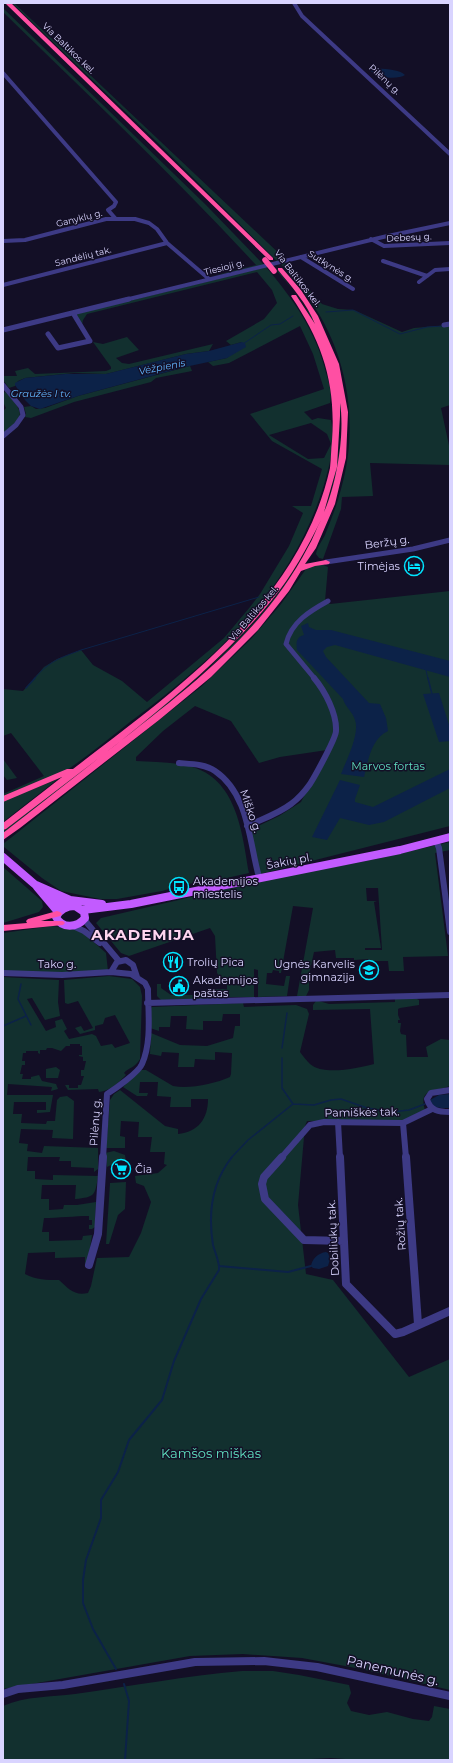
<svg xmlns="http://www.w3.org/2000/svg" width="453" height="1763" font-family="Montserrat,sans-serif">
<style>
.green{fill:#12302f;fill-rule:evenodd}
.water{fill:#0c2248}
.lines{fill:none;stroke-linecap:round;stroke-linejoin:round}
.stream-far2{stroke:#0c2248;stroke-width:1}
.stream-far1{stroke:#0c2248;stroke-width:1.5}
.stream{stroke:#0c2248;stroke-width:2}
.minor-far3{stroke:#3d3a85;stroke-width:4}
.minor-far2{stroke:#3d3a85;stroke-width:5}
.minor-far1{stroke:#3d3a85;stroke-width:6}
.minor{stroke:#3d3a85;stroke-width:8}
.major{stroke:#c25bff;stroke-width:8}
.highway{fill:#ff4fa3;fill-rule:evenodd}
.highway-bridge{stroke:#ff4fa3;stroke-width:5.5}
.labels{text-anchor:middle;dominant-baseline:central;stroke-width:3;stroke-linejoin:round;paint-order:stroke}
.far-street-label{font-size:9px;fill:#d9d4ff;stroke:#130f26}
.far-water-label{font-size:10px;font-style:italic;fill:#62b6ff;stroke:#130f26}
.street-label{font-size:11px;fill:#d9d4ff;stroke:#130f26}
.poi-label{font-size:11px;fill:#d9d4ff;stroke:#130f26;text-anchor:start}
.park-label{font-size:11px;fill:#5fe0c0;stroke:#130f26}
.near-park-label{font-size:13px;fill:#5fe0c0;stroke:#130f26}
.near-street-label{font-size:13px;fill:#d9d4ff;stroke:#130f26}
.district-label{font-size:15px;font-weight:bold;letter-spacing:1px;fill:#ffd6f0;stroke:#130f26}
</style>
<rect width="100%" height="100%" fill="#130f26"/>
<path class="green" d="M12,3H14L286,260L278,262L158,143Z
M3,8L206,205L264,265L209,277L256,265C175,177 88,95 3,12Z
M284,262L322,304L338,309L354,310L402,332L414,328L450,325V405L441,408L450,450V465L370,463L373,496L342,497L341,509L323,559L319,558L316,554C317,547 322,541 325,535C331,520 337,505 341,489C358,430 350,364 317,311C306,294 293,279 280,263Z
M266,267C293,299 316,331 326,373C329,382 332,393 330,403L304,412L312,420L318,418L331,420C336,443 329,469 322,491C289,593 213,660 130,722C110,738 90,754 70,768C63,773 55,775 48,778C33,785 18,791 3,797V794L44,776L11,733L3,736V689L23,691L44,667L57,659L81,650L93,665L122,681L147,702L224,638L250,607L260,594L289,546L303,513L292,506H311L322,469L272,441L250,414L324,389L313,354L300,326L229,363L213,366L208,362L227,358L242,342L231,345L226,341L264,319L277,303L272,290L257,272L87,314L83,320L82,325L76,314ZM311,423L327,434L331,444L324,458L308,459L269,435Z
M278,270L312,316L319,330L341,403L343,440L333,491L314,537L297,568L279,595L236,644L162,709L3,834V831C44,799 85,768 125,736C214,667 313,587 336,470C340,448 344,425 339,402C337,391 332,379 329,368C324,350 320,333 311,317C302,300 289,285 277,271Z
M127,337L139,350L116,358L122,363L129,364L213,344L209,351L186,354L106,374L74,373L25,378L18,381L15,386L9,388L3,380V376H17L15,371L28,368L35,374L106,371L111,369V367L93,342L103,344Z
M190,366L192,371L156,378L151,382L74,402L31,418L25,417L26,414L24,407L31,406L36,409L45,408L78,396Z
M6,392C25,415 25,414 3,434V411L6,408L3,402V393Z
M321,564L328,567L325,601L330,604L450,591V826L260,874L250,830L279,816L301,802L327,750L280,757L259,763L231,721L195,706L163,731L136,757V761C153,762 172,762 189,766C237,778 242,832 249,873L209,882L186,884L162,891L117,899H100L61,891L42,878L4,847H3V844L202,686L251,639L281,604L306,569L311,566Z
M3,759L17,778L7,780L3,775Z
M58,779L3,822V801Z
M450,842V850L435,853L448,956L403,957L404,971H389L388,961H370L369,959L354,960V958H336L335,950L314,952L309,975V990L306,996H297L313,908L293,906L281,973H279V971L273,970L272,973H267L266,984L284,986L286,976H290L287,996L258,997V970L254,969V997H215V989H227V985L249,984V978H227V981L220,977L217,973L215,936L210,928L129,956L121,953L96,923L101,918L260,881L381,858ZM366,888H378L382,950H365V948H381L374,902L377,901H367Z
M3,867L42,901L43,907L39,912L3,923Z
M52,926L79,929L106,953L108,971L68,974L3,971V933Z
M109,976L132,979L140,987L142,996L140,1059C134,1069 129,1067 124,1073L126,1075C118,1083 110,1091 99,1092L98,1089L68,1090L65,1085H69V1088H78V1085H81L84,1076H81V1070H84L86,1061H83V1057L79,1056V1055H82V1046H80V1044H70V1046H66L61,1051L52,1048H47L46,1050H40V1054L38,1053V1051H26V1053H23L22,1061H25V1065H22L20,1074H23L22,1079H31V1077L39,1075L42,1081L56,1084L58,1089L51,1091L52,1087L8,1084L7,1095H53L50,1112L37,1113V1110H46V1102H14L13,1114H22L21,1123L46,1124L47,1121H55L57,1100L60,1097L67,1096L74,1101L73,1139L52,1138L53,1130L21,1129L19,1143L28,1144L27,1151L42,1153L44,1146L98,1148V1169L94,1172V1168L71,1167V1161H59L60,1157H28L27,1171H35V1179L53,1180V1175L98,1176C95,1196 95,1197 75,1199L76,1185H42L41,1199H49V1210L63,1209L64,1205H77L96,1202L95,1227L92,1229H89V1225H92V1220H89V1216C75,1216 58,1218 44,1218L42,1232H49V1241L82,1240L83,1236L92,1235L88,1261L85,1267V1257L55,1258V1252L28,1253L25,1274C36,1280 47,1280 59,1280C69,1289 74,1296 88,1293L91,1286L97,1258L129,1257L141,1233L151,1202L144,1186L136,1183L135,1176L158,1173L167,1165L164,1164L165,1152H150L152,1137H138L139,1122L121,1121L120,1136L125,1137V1148H106L110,1100L114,1094L120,1090L165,1126L178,1129V1134C198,1132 208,1119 208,1099H191V1107H170L171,1097L157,1096L158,1082H140L139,1093H148L147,1096H137L123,1087L140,1070H146L173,1086C190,1089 214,1084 230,1077L231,1074L232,1053L215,1052V1060L195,1059L194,1067H178L179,1053L162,1052L161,1056L150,1054L151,1033L180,1045L207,1046L233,1038L235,1026H240V1014H223L222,1021H203V1030L186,1029L187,1016H171L170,1027H159V1031L150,1028V1009L152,1007L243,1003L244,1007L296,1005L307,1009L309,1014L300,1052C303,1056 307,1061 310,1064C323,1076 359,1068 374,1064L370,1009L313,1010V1005L316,1001H319L329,1004L395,1002V999H417L419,1000V1005L400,1008L398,1009V1015L400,1020H398V1023H401L400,1031L401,1034L406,1035L407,1057H428L426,1047L441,1039L450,1040V1086C435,1092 418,1088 425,1110L401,1121H307L305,1126L298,1205L306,1274L333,1280L409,1377L450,1359V1690L361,1669L302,1658L243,1654L190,1656L3,1689V977L59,980L58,1002L60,1016L45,1020L32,998L27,999L46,1031L56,1027L55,1021L62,1019L67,1029L64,1031L69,1039L92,1034L96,1036L101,1046L112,1044L115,1048L130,1043L115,1015L105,1018L103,1024L95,1026V1030L80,1034L75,1028L81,1026L84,1031L93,1028L78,1001L68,1004L65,1003L64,980Z
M157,984H161V988L171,995H207V989H210L211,999L161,1000L157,996Z
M56,1067L60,1070L58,1078H46V1069Z
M114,1151L125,1155L126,1162H119V1166L111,1165L107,1167L105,1153Z
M126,1182L125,1209L118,1215L109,1244H106L110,1183Z
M242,1671H273L299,1675L349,1685L351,1693L347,1703L351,1711L369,1715L387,1712L413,1719L429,1721L432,1717L434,1706L450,1709V1760H359L331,1758L293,1760H3V1706C26,1696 51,1697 75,1694C131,1686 186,1676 242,1671Z"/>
<path class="water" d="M372,69C380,68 400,69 405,75C398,80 376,78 371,71Z
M242,342L245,343L246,347L227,358L185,367L78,396L40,409L31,406L25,400L15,385V383L25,378L65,374H106L186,354L209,351Z
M308,623L309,627L316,630H331L450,661V677L335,645L327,647L323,651L326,657L369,703L380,704L386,718L388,731C371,739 368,761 364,777L341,774C346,761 360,734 355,720C353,712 345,707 343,699L297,650C296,643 296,637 304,635L301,626Z
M439,693L450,728V741L439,742L423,694Z
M450,769V788L384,822L369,825L340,818L327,840L312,837L340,780L360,785L355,799V802L373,807Z
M450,1094V1108C442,1108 433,1110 430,1100L439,1095Z
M326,1252L328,1253L330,1259L328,1266L319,1269L313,1268L311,1266C312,1259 318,1253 326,1252Z"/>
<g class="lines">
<path class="stream-far2" d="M326,312L353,310L400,334L427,327L443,326
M243,344L271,325L280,324L293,316
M426,670L428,679
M34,679C49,661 60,658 81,650L259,597"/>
<path class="stream-far1" d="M428,678L432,694
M26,688L35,678
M21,984L18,999L31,1025
M3,1026L26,1016
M282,1048L287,1013
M282,1058V1088L293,1104
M231,1158L248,1140L293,1104L314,1105L331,1100L341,1099L367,1108L392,1112L409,1110L425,1104"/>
<path class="stream" d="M219,1266C218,1259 215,1252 213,1245C208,1214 212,1182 232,1157
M116,1669L93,1629L83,1603V1580L86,1560L101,1518V1500L118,1472L129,1440L162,1400L174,1361L201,1299L219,1270V1266L288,1272L311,1266
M124,1684L129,1701L125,1760"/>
<path class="minor-far3" d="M294,3L302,16L450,154
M3,73L116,202L114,206L108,210L115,218
M371,239L384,246L450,243
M3,241L25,240L106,219H135L149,223L157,229L167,243L209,279
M301,257L353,289
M383,261L427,276
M419,282L435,270L450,269
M3,285L167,243
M125,300L383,237L450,223"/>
<path class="minor-far2" d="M444,325L450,324
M3,330L129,299
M48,334L58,348L90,341L73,313
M3,385L21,407L23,415L16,425L3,436
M326,562L413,549L450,540
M315,679L286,644C291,622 310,611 328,601"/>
<path class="minor-far1" d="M179,763C191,764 205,764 215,771C249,794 249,842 259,877
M247,826C262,819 278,814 291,804C298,799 305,791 310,784C315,776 336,738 336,731C337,714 325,691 314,678
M436,841L439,848L450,932
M85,918L87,923L119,961
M73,926L84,931L100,943
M111,972L117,962L126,960L133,965L137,977
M3,973L62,975L111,972L131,974L145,983L148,989C148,1012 152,1042 142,1064C139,1072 115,1089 107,1094L103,1158
M147,1003L450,995
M450,1090L431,1093L427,1099C430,1111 439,1112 450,1112
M338,1122L340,1158
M403,1123L406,1158
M281,1158L310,1125L324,1122L403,1123L432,1109"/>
<path class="minor" d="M282,1157L264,1177L262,1184L265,1199L304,1240L344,1241
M340,1157L346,1284L395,1334L403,1332L450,1311
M406,1157L418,1324
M89,1265L98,1234L103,1157
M3,1694L18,1689L63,1685L195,1662L264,1661L317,1667L450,1696"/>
<path class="major" d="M3,857L39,888
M36,885L70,900L102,904
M37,887L58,912
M50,896L60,903L69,906
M75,906L84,912L85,918C77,928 62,929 56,917C60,909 66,906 75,906Z
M83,910L131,904L400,850L450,837"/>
<path class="highway" d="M5,3H11L273,258V260H269Z
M278,268H282L301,290L318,316L339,364L348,412L346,458L335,504L316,548L305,564L326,560L330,562L329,564L315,566L301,571L289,591L258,630L211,677L159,720L20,828L3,840V833C40,804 76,776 113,747C186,690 264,632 308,547C313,539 316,529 321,520C307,548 292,576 272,600C233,648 186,688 138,727C95,762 50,795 6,829L3,830V823L62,777L3,802V796L67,769H73C176,690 300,603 330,468C331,459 331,449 332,441C336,384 323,343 291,296L292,295H296L315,324C307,304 292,287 278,270ZM340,403C345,433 337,483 324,512L337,467L340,416Z
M57,911L60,912L62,914L60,916L41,921H63L65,923L63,925L3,931V925L27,923L26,921L28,919Z"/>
<path class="highway-bridge" d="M265,260L274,271"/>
</g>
<defs>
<symbol id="hotel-ring" viewBox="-11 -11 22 22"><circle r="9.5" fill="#130f26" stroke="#00e5ff" stroke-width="1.5"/><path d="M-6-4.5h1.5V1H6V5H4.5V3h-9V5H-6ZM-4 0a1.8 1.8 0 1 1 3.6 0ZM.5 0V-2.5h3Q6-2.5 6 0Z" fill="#00e5ff"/></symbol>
<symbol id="bus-ring" viewBox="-11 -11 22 22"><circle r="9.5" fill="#130f26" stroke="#00e5ff" stroke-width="1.5"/><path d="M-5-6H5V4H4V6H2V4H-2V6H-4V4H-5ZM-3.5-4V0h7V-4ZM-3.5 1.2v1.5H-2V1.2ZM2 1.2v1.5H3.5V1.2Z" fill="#00e5ff"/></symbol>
<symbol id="restaurant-ring" viewBox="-11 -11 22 22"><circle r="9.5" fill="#130f26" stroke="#00e5ff" stroke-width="1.5"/><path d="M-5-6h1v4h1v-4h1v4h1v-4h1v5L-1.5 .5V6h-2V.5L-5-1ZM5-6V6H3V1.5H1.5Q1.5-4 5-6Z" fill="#00e5ff"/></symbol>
<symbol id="school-ring" viewBox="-11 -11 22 22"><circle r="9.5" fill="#130f26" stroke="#00e5ff" stroke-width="1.5"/><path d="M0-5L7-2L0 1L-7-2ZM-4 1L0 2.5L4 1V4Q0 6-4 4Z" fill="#00e5ff"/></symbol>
<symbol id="civic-ring" viewBox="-11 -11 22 22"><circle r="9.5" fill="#130f26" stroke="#00e5ff" stroke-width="1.5"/><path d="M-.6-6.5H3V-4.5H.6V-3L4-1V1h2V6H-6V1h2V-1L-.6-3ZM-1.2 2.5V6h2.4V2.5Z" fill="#00e5ff"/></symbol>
<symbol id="supermarket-ring" viewBox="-11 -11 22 22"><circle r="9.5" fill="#130f26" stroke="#00e5ff" stroke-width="1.5"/><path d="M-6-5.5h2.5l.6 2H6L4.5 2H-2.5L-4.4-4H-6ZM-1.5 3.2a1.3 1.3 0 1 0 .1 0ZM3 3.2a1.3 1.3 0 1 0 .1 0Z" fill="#00e5ff"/></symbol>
</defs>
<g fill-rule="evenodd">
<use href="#hotel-ring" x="403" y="555" width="22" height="22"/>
<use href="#bus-ring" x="168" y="876" width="22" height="22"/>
<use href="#restaurant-ring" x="162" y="951" width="22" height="22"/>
<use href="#school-ring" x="358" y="959" width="22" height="22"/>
<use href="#civic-ring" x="168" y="975" width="22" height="22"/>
<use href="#supermarket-ring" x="110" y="1158" width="22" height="22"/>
</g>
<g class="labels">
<g class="far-street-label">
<text transform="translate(69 48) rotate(44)">Via Baltikos kel.</text>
<text transform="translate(385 79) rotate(43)">Pilėnų g.</text>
<text transform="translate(79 218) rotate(-14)">Ganyklų g.</text>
<text transform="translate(409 237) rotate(-3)">Debesų g.</text>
<text transform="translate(83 256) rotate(-14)">Sandėlių tak.</text>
<text transform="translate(331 266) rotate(32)">Sutkynės g.</text>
<text transform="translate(224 267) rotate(-14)">Tiesioji g.</text>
<text transform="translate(298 278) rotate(52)">Via Baltikos kel.</text>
<text transform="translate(253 613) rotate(-49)">Via Baltikos kel.</text>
</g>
<g class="far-water-label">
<text transform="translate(162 367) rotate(-11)">Vėžpienis</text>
<text x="41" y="393">Graužės I tv.</text>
</g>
<g class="street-label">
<text transform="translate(387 542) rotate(-8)">Beržų g.</text>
<text transform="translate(251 811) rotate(71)">Miško g.</text>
<text transform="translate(289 861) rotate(-11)">Šakių pl.</text>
<text x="57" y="964">Tako g.</text>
<text transform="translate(362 1112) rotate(-1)">Pamiškės tak.</text>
<text transform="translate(95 1122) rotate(-86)">Pilėnų g.</text>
<text transform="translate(400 1224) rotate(-94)">Rožių tak.</text>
<text transform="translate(333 1238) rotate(-93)">Dobiliukų tak.</text>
</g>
<g class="poi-label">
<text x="400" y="566" text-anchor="end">Timėjas</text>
<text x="193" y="881">Akademijos<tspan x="193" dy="13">miestelis</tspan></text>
<text x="187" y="962">Trolių Pica</text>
<text x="355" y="964" text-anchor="end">Ugnės Karvelis<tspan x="355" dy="13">gimnazija</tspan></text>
<text x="193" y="980">Akademijos<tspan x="193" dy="13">paštas</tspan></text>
<text x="135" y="1169">Čia</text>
</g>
<g class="park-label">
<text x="388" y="766">Marvos fortas</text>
</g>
<g class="near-park-label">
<text x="211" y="1453">Kamšos miškas</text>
</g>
<g class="near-street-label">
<text transform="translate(393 1670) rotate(13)">Panemunės g.</text>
</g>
<g class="district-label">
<text x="143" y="934">AKADEMIJA</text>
</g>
</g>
<rect width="453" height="1763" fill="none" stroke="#d9d4ff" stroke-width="8"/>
</svg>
